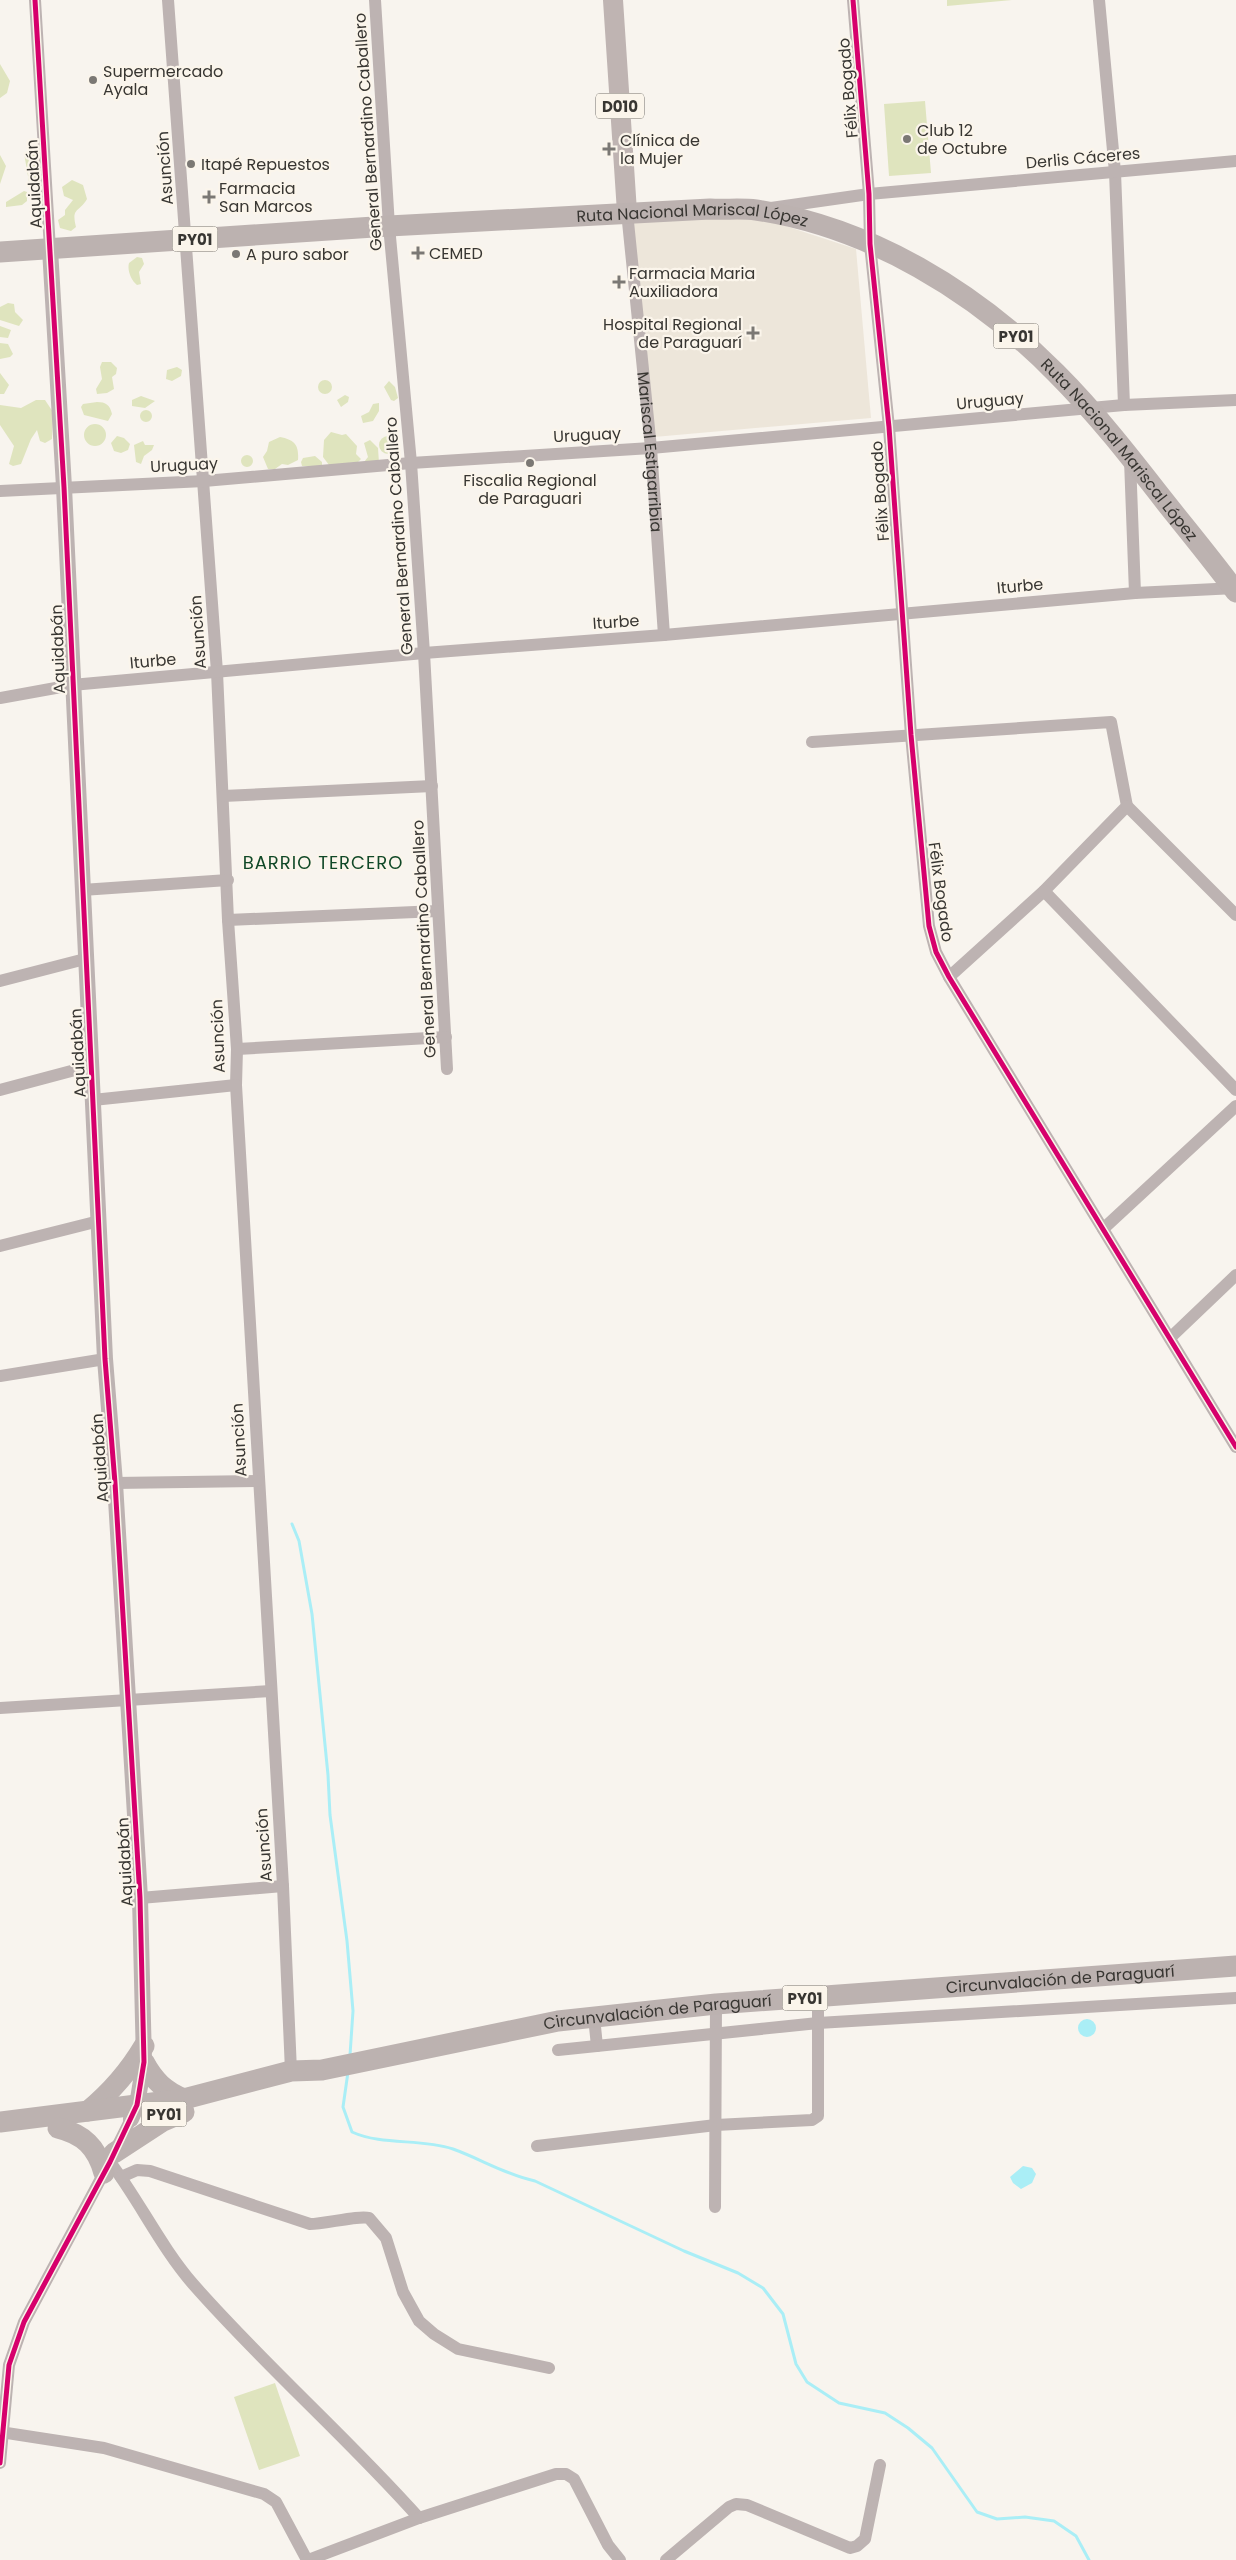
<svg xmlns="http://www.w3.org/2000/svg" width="1236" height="2560" font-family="Poppins,sans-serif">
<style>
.built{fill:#ede6da}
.green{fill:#dfe4be}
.water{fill:#aaeef6}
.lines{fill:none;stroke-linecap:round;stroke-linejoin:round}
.stream{stroke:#aaeef6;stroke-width:3}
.minor{stroke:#bdb3b2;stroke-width:12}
.tertiary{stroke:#bdb3b2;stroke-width:16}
.primary{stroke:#bfb4b2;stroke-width:20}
.trunk{stroke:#bcb2b0;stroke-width:21}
.cycleway-casing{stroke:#fbf5eb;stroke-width:8}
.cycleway{stroke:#d6006c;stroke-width:5}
.poi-dot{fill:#7b7874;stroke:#fbf5eb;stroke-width:2}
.labels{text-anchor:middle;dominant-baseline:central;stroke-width:4.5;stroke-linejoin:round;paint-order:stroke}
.shield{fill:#fbf5eb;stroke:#726f6a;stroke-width:1}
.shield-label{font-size:15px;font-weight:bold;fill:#383632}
.poi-label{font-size:16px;fill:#383632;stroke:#fbf5eb;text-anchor:start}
.street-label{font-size:16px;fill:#383632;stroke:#fbf5eb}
.neighbourhood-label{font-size:18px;letter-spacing:1px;fill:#104827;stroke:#fbf5eb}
</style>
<rect width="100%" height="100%" fill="#f8f4ee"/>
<path class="built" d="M755,216L856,249L871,418L654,437L631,223Z"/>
<path class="green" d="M947,0H1012L947,6Z
M0,64L10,81L7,93L0,98Z
M925,101L931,173L889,176L884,104Z
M28,151L42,154L41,184H31L29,182L24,153Z
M0,155L6,166L0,184Z
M72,180L83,185L87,199C79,213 71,207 76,227L71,231L60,228L58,220L65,215V210L73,200L64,196L62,187Z
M24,191L27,192V201L22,205L6,207V202Z
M137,257L142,258L144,264L139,272L141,284L137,285C131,280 127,270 129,263Z
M8,303L14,304L15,312L23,320L19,326L0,320V307Z
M0,326L11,330L8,338L0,337Z
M0,343L8,344L13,354L10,357L0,359Z
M102,362H111L117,368L116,374L112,377L114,389L107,393L97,394L96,389L102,379L100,367Z
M177,367L182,370L181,376L172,381L166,379L167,370Z
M0,373L9,385L4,394H0Z
M318 387a7 7 0 1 1 14 0a7 7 0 1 1-14 0Z
M389,381L395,387L398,398L394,401L391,400L384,387Z
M345,395L349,397L348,402L341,407L337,400Z
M141,396L155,401L145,408L132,406V400Z
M36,400H45L53,412L52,439L45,443L40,441L37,430L31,439L21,464L13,466L9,464L14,446L0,425V405L21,408Z
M97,402C106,402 110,405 112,414L108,421L84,415L81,407L83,404Z
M379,403V411L373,421L363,423L361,416L369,412L373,404Z
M140 416a6 6 0 1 1 12 0a6 6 0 1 1-12 0Z
M84 435a11 11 0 1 1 22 0a11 11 0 1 1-22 0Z
M331,432L342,435L346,434L357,446L356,454L361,459L358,462L329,465L323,457L324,440Z
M117,436L124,438L130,444L128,450L121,453L114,451L111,443Z
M379 445a9 9 0 1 1 18 0a9 9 0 1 1-18 0Z
M280,437C295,440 299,445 298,460L288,465L282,464L275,469H268L263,457L267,451L269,442Z
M370,440L378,448L379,463L364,462L368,457L364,443Z
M143,441L145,445H154L152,450L144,456L141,464L136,462L134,445Z
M241 461a6 6 0 1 1 12 0a6 6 0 1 1-12 0Z
M315,456L322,462V466H302L301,462L303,458Z
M275,2383L300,2456L259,2470L234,2397Z"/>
<path class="water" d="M1078 2028a9 9 0 1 1 18 0a9 9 0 1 1-18 0Z
M1023,2166L1032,2168L1036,2174L1032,2183L1021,2189L1013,2183L1010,2177Z"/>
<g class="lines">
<path class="stream" d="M292,1524L299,1541L312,1614L328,1775L330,1815L347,1941L353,2011L350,2055
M348,2072L343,2107L352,2132C383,2146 420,2138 453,2149C481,2159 506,2175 535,2181L684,2251L738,2273L763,2288L783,2314L796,2364L807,2382L839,2403L885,2413L908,2428L932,2448L977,2512L997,2519L1025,2517L1054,2521L1076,2536L1089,2560"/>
<g class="minor">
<path d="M35,0L50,249"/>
<path d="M168,0L217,672L228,920L237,1049L236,1085L283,1886L291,2071"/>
<path d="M375,0L389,226L411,463L424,653L447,1069"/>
<path d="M853,0L869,194L870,244L889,427L911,735L929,926L936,952L949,977L1236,1447"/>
<path d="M1099,0L1115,172L1124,405"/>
<path d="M771,208L869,194L1236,161"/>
<path id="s1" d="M627,212L651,448L664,635"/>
<path d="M1130,460L1135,593"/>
<path d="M0,491L204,481L411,463L651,448L1124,405L1236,400"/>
<path d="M0,698L72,685L424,653L664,635L1135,593L1236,588"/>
<path d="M812,742L1111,722L1127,806L1044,891L949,977"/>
<path d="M223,796L432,786"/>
<path d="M1127,806L1236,915"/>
<path d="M82,890L228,880"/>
<path d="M1044,891L1236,1090"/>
<path d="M228,920L438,911"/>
<path d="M0,981L85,959"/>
<path d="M237,1049L446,1037"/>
<path d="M0,1090L90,1066"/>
<path d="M93,1100L236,1085"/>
<path d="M1103,1229L1236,1106"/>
<path d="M0,1246L99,1221"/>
<path d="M1170,1338L1236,1275"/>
<path d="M0,1376L105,1359"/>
<path d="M115,1483L257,1481"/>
<path d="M0,1708L271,1691"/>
<path d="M140,1898L283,1886"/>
<path d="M594,2017L597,2046"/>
<path d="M558,2050L818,2023L1236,1998"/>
<path d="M537,2146L716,2125L812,2120L818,2116V1997"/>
<path d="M116,2149L131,2119"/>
<path d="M110,2162C140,2202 161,2247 193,2284C265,2366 347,2437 419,2518"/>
<path d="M121,2177L137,2170L150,2171L310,2224C324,2224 360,2215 369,2218L386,2238L403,2292L419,2321L434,2334L458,2349L549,2368"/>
<path d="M715,2207L716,2004"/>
<path d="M0,2432L104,2448L264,2494L276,2502L307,2560"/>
<path d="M0,2463L9,2365L24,2322L106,2169"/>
<path d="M308,2560L419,2518L556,2474H566L574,2479L608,2545L620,2560"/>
<path d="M666,2560L729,2507L736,2504L747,2505L850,2548L857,2546L865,2539L880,2465"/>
</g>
<path class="tertiary" d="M50,249L64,487L105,1359L115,1483L140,1898L144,2062L137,2105L131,2119"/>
<path class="primary" d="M613,0L627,212"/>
<g class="trunk">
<path id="s2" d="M0,252L389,226L710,209C725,210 741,208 756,210C870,227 976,292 1056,373C1096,413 1131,458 1166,503C1189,532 1213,561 1236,592"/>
<path d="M144,2062C154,2081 165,2091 184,2099"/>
<path d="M88,2111C111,2092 128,2073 144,2046"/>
<path id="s3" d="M0,2122L184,2099L291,2071L322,2070L558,2021L716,2004L1236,1966"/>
<path d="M58,2128C83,2134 97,2147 104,2173"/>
<path d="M114,2153L163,2121L184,2112"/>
</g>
<defs>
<path id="cycleway" d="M853,0L869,194L870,244L889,427L911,735L929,926L936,952L949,977L1236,1447
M0,2463L9,2365L24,2322L110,2162L137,2105L144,2062L140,1898L115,1483L105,1359L64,487L35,0"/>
</defs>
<use href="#cycleway" class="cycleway-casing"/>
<use href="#cycleway" class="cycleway"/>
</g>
<g class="poi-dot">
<circle cx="93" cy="80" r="5"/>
<circle cx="907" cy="139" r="5"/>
<path d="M606.5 141.5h5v5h5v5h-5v5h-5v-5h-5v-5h5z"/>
<circle cx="191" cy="164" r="5"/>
<path d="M206.5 189.5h5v5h5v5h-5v5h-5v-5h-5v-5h5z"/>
<path d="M415.5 245.5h5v5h5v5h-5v5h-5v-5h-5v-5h5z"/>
<circle cx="236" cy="254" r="5"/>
<path d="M616.5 274.5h5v5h5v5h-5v5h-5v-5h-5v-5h5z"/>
<path d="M750.5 325.5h5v5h5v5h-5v5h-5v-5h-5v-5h5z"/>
<circle cx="530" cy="463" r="5"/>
</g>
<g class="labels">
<g class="shield">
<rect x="596" y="93.5" width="48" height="25" rx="4"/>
<rect x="172.5" y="226.5" width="45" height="25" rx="4"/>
<rect x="993.5" y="323.5" width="45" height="25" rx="4"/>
<rect x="782.5" y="1985.5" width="45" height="25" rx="4"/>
<rect x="141.5" y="2101.5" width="45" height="25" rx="4"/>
</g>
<g class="shield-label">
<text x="620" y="106">D010</text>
<text x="195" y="239">PY01</text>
<text x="1016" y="336">PY01</text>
<text x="805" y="1998">PY01</text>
<text x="164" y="2114">PY01</text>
</g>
<g class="poi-label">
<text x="103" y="71">Supermercado<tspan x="103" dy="18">Ayala</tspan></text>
<text x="917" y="130">Club 12<tspan x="917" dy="18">de Octubre</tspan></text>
<text x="620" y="140">Clínica de<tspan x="620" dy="18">la Mujer</tspan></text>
<text x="201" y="164">Itapé Repuestos</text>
<text x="219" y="188">Farmacia<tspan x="219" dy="18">San Marcos</tspan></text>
<text x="429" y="253">CEMED</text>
<text x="246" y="254">A puro sabor</text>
<text x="629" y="273">Farmacia Maria<tspan x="629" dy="18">Auxiliadora</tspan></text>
<text x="742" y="324" text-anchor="end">Hospital Regional<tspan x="742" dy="18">de Paraguarí</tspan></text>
<text x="530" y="480" text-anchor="middle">Fiscalia Regional<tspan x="530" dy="18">de Paraguari</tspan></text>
</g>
<g class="street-label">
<text transform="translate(848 88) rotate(-95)">Félix Bogado</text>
<text transform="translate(368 132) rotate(-94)">General Bernardino Caballero</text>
<text transform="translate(1083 158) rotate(-5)">Derlis Cáceres</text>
<text transform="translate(165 168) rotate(-94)">Asunción</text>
<text transform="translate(34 184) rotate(-93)">Aquidabán</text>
<text stroke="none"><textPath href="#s2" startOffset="694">Ruta Nacional Mariscal López</textPath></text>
<text transform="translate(990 401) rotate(-5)">Uruguay</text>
<text transform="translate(587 435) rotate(-3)">Uruguay</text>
<text stroke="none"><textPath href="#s2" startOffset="1204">Ruta Nacional Mariscal López</textPath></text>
<text stroke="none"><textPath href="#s1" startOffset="241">Mariscal Estigarribia</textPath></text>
<text transform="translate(184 465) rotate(-3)">Uruguay</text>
<text transform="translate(880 491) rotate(-94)">Félix Bogado</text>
<text transform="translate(399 536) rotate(-94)">General Bernardino Caballero</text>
<text transform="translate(1020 586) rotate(-5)">Iturbe</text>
<text transform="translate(616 622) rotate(-4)">Iturbe</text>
<text transform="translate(198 632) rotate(-94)">Asunción</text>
<text transform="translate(58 649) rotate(-92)">Aquidabán</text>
<text transform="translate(153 661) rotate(-5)">Iturbe</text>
<text transform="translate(941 892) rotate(82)">Félix Bogado</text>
<text transform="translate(424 939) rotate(-93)">General Bernardino Caballero</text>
<text transform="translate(218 1036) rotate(-92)">Asunción</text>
<text transform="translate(78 1053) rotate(-93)">Aquidabán</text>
<text transform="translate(239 1440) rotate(-93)">Asunción</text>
<text transform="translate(100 1458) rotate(-94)">Aquidabán</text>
<text transform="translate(264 1845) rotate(-94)">Asunción</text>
<text transform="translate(125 1862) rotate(-93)">Aquidabán</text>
<text stroke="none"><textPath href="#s3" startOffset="1072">Circunvalación de Paraguarí</textPath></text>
<text stroke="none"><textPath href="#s3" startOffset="668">Circunvalación de Paraguarí</textPath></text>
</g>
<g class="neighbourhood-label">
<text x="323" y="862">BARRIO TERCERO</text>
</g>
</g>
</svg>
